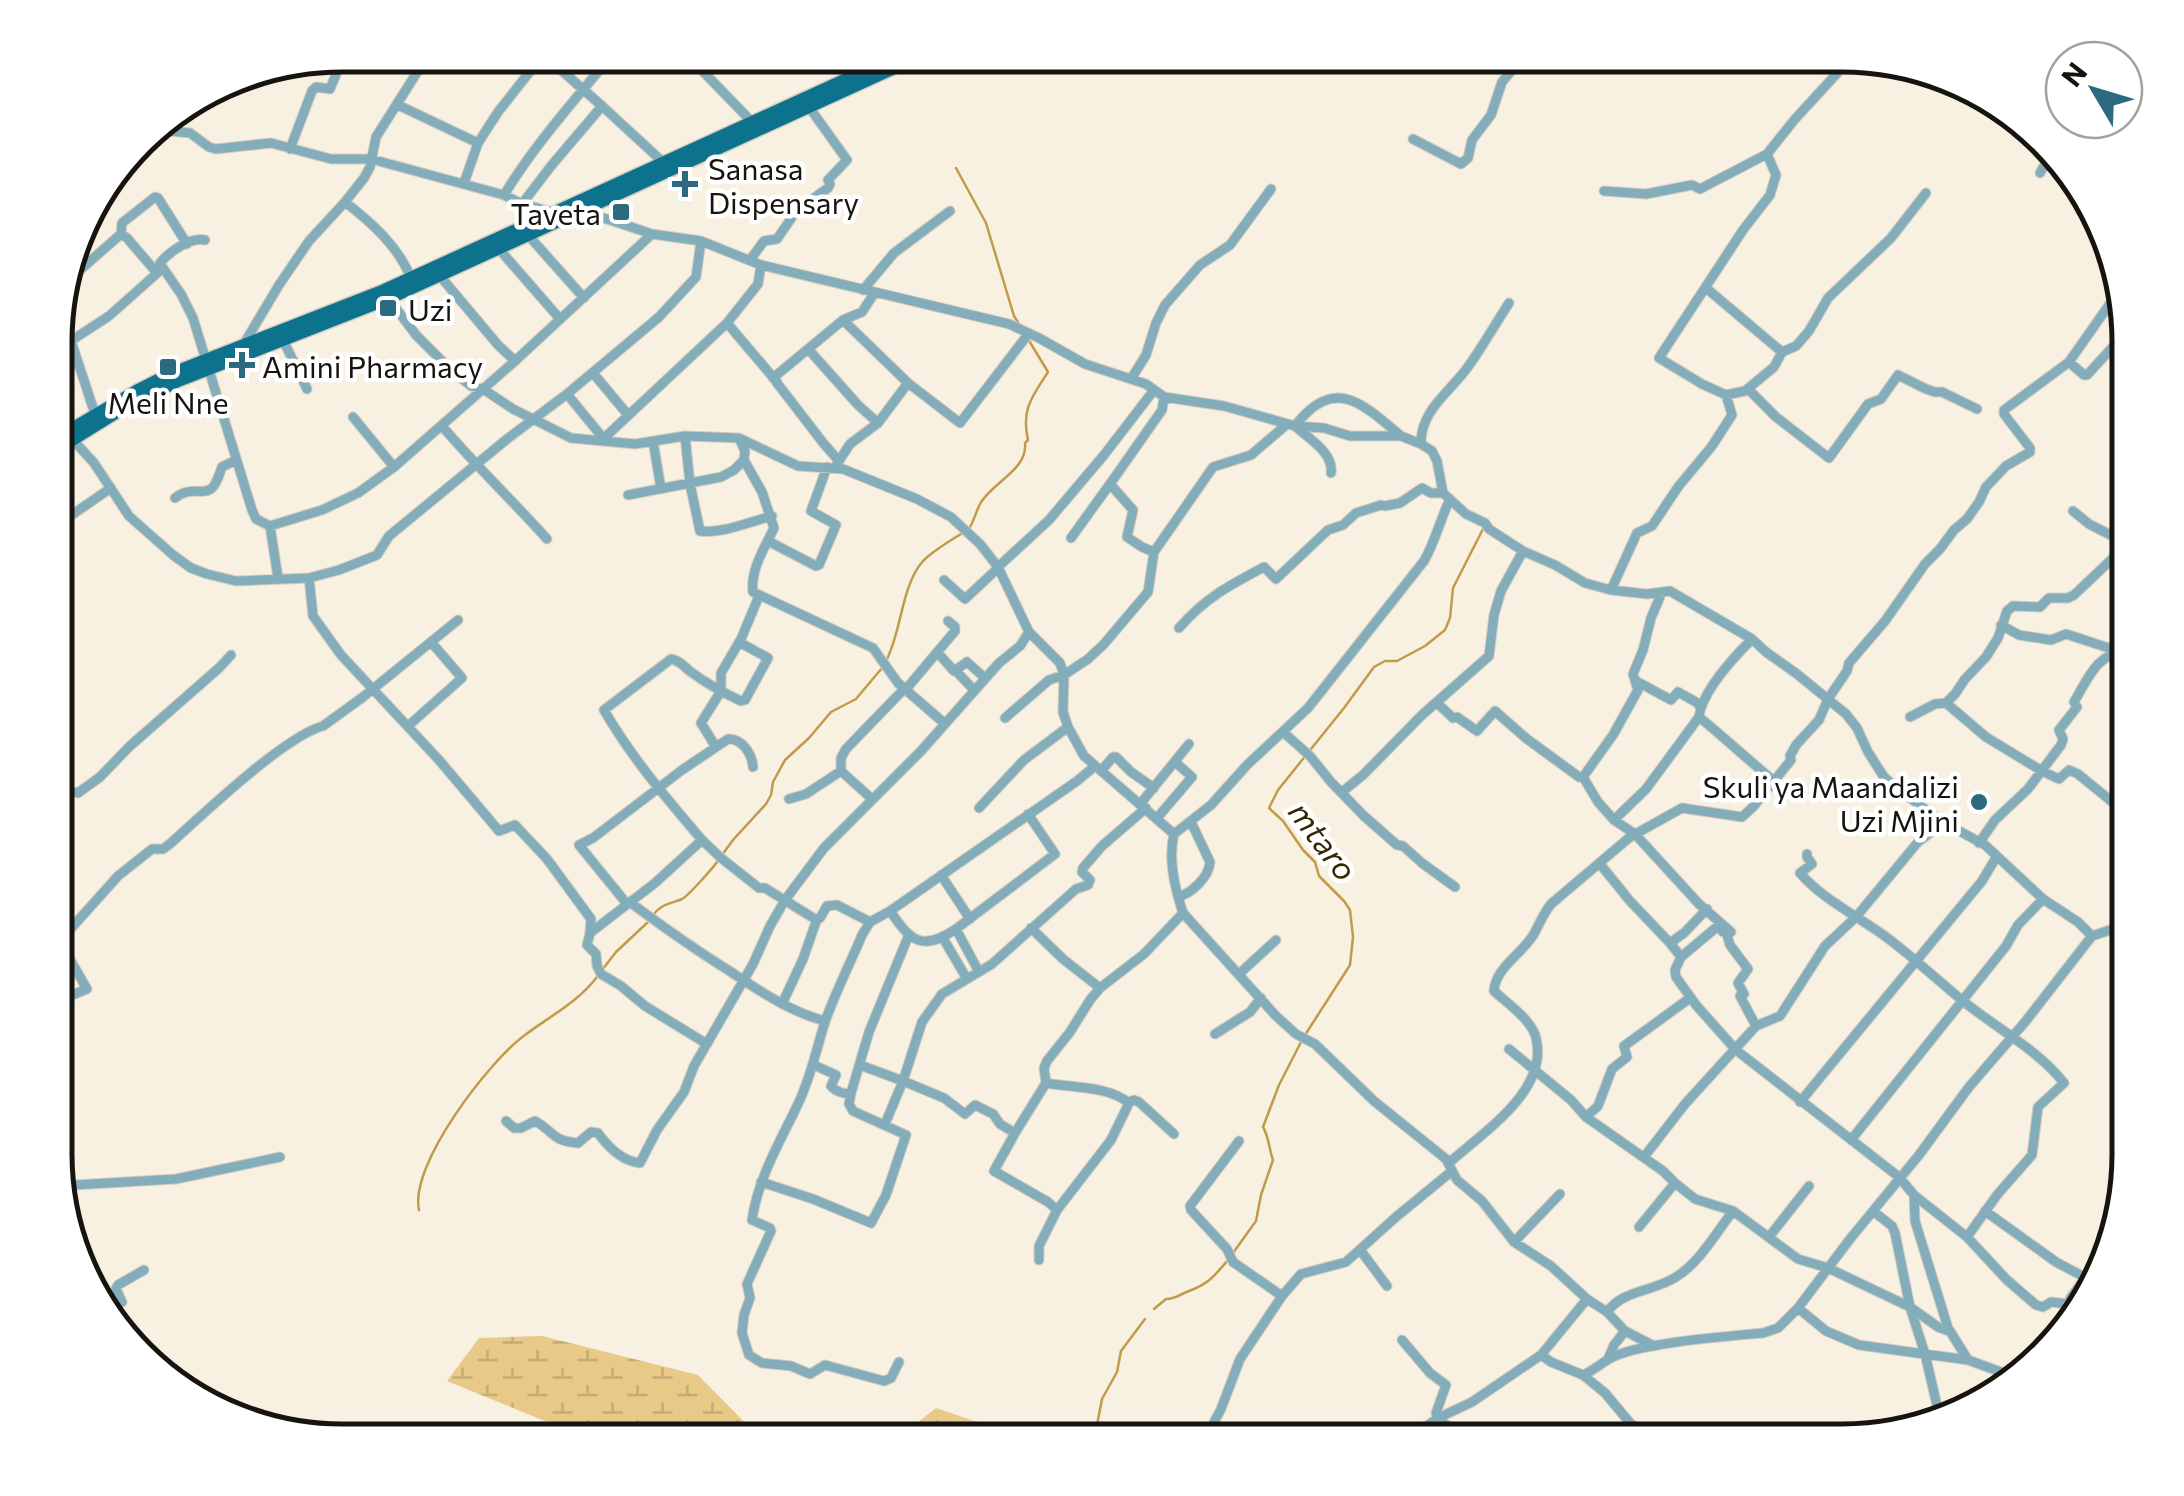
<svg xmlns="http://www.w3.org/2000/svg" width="2184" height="1496" font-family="Commissioner,sans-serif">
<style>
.wetland{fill:url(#wetland-marsh)}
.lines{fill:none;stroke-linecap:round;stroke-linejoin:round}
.stream{stroke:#c09c4a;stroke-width:2.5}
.minor-casing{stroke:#d4cdbf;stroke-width:11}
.major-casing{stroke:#d4cdbf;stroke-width:14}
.minor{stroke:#84adbc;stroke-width:9}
.major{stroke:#0c728e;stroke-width:11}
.poi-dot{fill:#2b6a7f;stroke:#fff;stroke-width:4}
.labels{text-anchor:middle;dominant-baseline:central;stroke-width:9;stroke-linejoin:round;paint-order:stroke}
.poi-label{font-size:30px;fill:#17140f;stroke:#fff;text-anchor:start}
.water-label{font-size:32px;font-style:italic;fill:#362702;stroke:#fff}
.rim{fill:none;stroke:#17140f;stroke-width:5}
</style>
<defs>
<pattern id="wetland-marsh" width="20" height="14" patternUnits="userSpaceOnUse" patternTransform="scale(2.5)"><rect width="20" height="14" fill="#e8c988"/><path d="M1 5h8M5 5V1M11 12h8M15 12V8" fill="none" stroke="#c6ac74"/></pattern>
</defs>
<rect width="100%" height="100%" fill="#f8f0e0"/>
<path class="wetland" d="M542,1336L698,1375L763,1441H594L447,1381L479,1338Z
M936,1408L1015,1435L1040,1441H894Z"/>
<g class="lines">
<path class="stream" d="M956,168L986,223L1014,316L1019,324
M970,527C974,520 976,512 980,504C991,483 1028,470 1025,443L1028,440C1021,409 1032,397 1048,372L1028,339
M886,661C902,631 901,586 923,561C934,550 950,541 964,532
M722,855L733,840L766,804L771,795L773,782L785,760L809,738L831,712L856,699L882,668
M653,915C661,904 670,904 682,899C688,896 712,869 717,862
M602,970L616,952L648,922
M1305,1035L1350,965L1353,937L1350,910L1344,901L1319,876L1315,862L1303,850L1283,821L1269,808L1278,790L1344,708L1374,667L1385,661H1397L1425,646L1445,630L1450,618L1453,588L1484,527
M419,1210C409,1165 489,1061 525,1035C550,1016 577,1003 597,977
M1233,1253L1256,1221L1261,1195L1273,1160C1269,1149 1269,1137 1263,1127L1279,1085L1301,1042
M1154,1309L1166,1299C1177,1299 1180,1294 1189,1291C1209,1284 1215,1275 1228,1260
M1090,1441L1097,1425L1102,1399L1117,1372L1121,1351L1145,1319"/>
<defs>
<path id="minor" d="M544,55L602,106
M687,55L752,122
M398,105L478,143
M160,122L170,131L190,133L209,147L216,149L271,143L331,159H371L504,195L522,204L553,212
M1413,139L1461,164L1468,158L1472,140L1491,115L1502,82L1525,55
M290,149L312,91L316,87L330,89L344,55
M2040,173L2051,154
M464,183L478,143L498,112L543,55
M1604,191L1646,194L1692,185L1700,189L1767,154
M504,195C535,144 574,101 612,55
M345,202C372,223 398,246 411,278
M522,204L551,166L602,106L664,163
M579,213L607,219L652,234L701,241L761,265L1009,324L1039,338L1085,364L1146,384L1164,397L1224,406L1295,426L1324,428L1350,436H1401L1421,444L1432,451L1437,461L1443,493L1466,514L1485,523L1489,529L1523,551L1555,565L1585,583L1611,590L1647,594L1670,591L1752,639L1766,652L1797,674L1846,714L1857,728L1868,752L1884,777L1898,789L1941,821L1985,845L2043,899L2078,922L2092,936
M121,234L122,223L155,197L158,198L187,244
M528,235L584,298
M499,249L560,319
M750,260L764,241L777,239L797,210L828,188L830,184L828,180L847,160L809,107
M163,268L160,263C169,252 190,237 205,240
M440,276L498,345L515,361
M64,284L121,234L127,238L157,273
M1706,288L1782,352L1796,346L1809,331L1828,298L1891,238L1926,193
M863,290L894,253L950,211
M389,299L416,335L451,370L471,386L483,389L513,409L571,438L635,444L685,436L739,438L798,466L843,469L917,499L951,517L980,544L998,567L1029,632L1060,663L1064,675L1063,712L1068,727L1084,756L1174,834
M727,323L777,382
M57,337L62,345L66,344L109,316L163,268L181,294L193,318L252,510L256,519L270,526L322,510L358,493L394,467L515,361L652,234
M283,340L307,389
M71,341L95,414
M245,342L279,285L309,241L345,202L364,178L370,167L376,137L428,55
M809,350L858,405L878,423
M1782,352L1774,367L1745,391L1726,395L1702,384L1659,358L1743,230L1770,195L1776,175L1767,154L1795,119L1853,56
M2069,362L2109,305
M593,373L628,415
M773,378L843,320L862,312L875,292
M1131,379L1146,355L1156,323L1165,305L1200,265L1230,245L1271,189
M777,383L824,444L839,461
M908,383L960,423L1029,333
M1748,389L1776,417L1829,458L1868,404L1881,399L1898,375L1926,389L1935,392H1942L1977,409
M567,394L603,438
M353,417L394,467
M442,426C475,465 512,500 547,539
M685,436L690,484L700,531C722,534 749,522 772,516
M74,441L94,463L129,516L173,555L191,568L207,574L236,581L309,578L339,570L377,555L389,536L507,439L567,394L659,317L696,277L701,241
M601,441L727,323L758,284L761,265
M653,441L661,489
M1421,444C1420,409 1453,390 1470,364C1484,344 1496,323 1509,303
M744,460L762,492L774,528C765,547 750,570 753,592L873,648L898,683L944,723
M835,467L850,444L878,423L908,383L843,320
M1331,473C1334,453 1309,439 1295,426C1334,375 1362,403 1401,436
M628,495L721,477L734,470L744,460L745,451L739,438
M175,498C191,484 207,499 215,484C218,479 220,473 222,467L236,460
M1450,499C1440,520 1435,542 1424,561L1308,708L1247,765L1211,805L1174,834C1168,858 1175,889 1183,913L1276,1016L1296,1034L1315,1044L1374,1101L1446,1159L1457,1180L1482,1201L1514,1242L1551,1266L1587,1299L1607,1312L1625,1331L1654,1346
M2073,511L2089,524L2126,543
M57,525L111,488
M270,526L278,578
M1071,538L1110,484
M768,541L816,566L819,565L836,525L811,511L827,467
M1154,552L1142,547L1127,537L1133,510L1110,484L1162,410L1164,397
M998,567L1049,520L1104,455L1154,390
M309,578L313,616L341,655L439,760L499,831L515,825L547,859L591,919L590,932
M944,580L965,599L997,569
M1611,590L1637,533L1652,526L1678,487L1712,446L1732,415L1726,395
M2001,625L2019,635L2051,640L2066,634L2118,651
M1179,628C1205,598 1230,585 1264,567L1276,579L1328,530L1343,525L1356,513L1381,505L1385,506L1400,503L1422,488L1431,493H1443
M937,652L954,671L967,662L985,678
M956,671L974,690
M1636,681L1671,700L1678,692L1696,702L1700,706
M907,688L955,631V627L948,621
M1437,703L1453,718L1457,717L1477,731L1495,711L1527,739L1579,777H1583L1598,802L1614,820L1635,834L1699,904L1731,932L1727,935L1730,945L1748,969L1738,983L1744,994L1740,996L1756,1026
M1946,703L1986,737L2042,771L2059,779L2069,770L2078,774L2116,805L2128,794
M1699,717C1725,738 1748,760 1774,781
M1910,717L1935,704L1946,703L1955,694L1965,679L1986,657L1998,638L2007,611L2013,606L2040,607L2049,598H2068L2074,595L2112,559L2124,541
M1005,718L1049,680L1064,675L1088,659L1104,644L1148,592L1154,552L1213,467L1251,455L1286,425
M408,726L462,678L431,642
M1283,732L1310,756L1331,782L1364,816L1397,845L1403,846L1422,863L1455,887
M716,747L701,723L721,691V673L741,639L759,596
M841,771L872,799
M1101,771L1113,757H1116L1131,772L1154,788
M1583,777L1613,735L1638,690L1633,674L1643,650L1651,618L1662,592
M1342,792L1363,775L1422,715L1489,656L1494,615L1501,591L1523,551
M57,794L70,791L78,793L100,777L130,746L219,668L231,655
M789,799L806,794L841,771V758L846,749L905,688
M1141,803L1189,744
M979,808L1024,760L1068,727
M1157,818L1192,777L1175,762
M1614,820L1646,789L1699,717C1702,691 1734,657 1752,639
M702,840L721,858L759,888H765L815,919L820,918L827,906L837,905L870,922
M1979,843L1995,820L2028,789L2061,745L2063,739L2059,730L2077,707L2074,702C2089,677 2096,654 2128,650
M1807,854V857L1812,864L1800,873C1819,895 1843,908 1867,924C1902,946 1931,975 1963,1001C1996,1028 2037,1049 2064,1083L2038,1107L2032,1155L1997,1195L1967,1237
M1600,864L1630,901L1670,943
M941,875L970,919
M1178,897C1192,893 1209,877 1210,862L1191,822
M631,903C662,926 694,949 728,970C758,990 790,1012 825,1021
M627,904L579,845L593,838L682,770L728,739C742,738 752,754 753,767
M1707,909L1684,933L1670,943L1681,957L1675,970L1676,977L1696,1005L1736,1050L1899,1177L1914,1195L1915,1221L1948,1328L1968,1360
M890,911C911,941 921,952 956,929L1055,854L1028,814
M1031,928L1063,959L1100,988
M956,929L979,972
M943,938L967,979
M57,944L118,876L152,849H163L171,843C203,814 285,736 323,726L363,697L458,620
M1681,957L1718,926L1723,932
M1239,974L1276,940
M782,1004L803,959L817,919
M57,1005L63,999L87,989L60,942
M1215,1034L1250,1012L1261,998
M707,1044L645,1006L621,986L601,974L597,966L596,954L587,945L590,933L655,883L702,840C667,799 631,757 604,710L671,659C681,661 683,666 691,672C707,684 724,693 741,701L745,700L768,658L739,642
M1509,1049L1571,1100L1586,1117L1663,1171L1675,1183L1639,1227
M814,1065L836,1075L831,1086C835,1091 845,1095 851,1093L869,1032L908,937
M860,1065L903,1081L922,1022L942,994L992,964L1076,889L1088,885L1090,880L1082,872L1083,868L1102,846L1146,808
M1046,1083C1074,1088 1108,1086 1129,1103L1111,1140L1057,1210
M1129,1102L1134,1100L1139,1102L1174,1134
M1800,1102L1982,881L1997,856
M1586,1117L1598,1106L1612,1069L1627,1057L1624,1046L1690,998
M506,1121L514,1128H521L535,1121C554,1131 551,1141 578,1143L591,1132L598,1133C608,1147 622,1161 640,1163L657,1130L684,1092L694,1066L753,964L770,926L785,900L824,848L921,751L999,663L1020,646L1029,632
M885,1124L903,1081L944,1098L965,1114L975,1105L993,1114L1000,1124L1015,1133
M1851,1140L2006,946L2018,925L2043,899
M1239,1141L1190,1206L1191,1210L1227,1249L1233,1262L1282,1296
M1644,1157L1685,1104L1756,1026L1780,1016L1825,946L1856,917L1918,842L1934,830L1941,821
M1449,1163C1483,1132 1549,1091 1536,1038C1532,1020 1507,1003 1494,991C1495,967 1525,952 1535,932C1540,922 1544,913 1551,904L1630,837L1682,808L1742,817L1753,807L1791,760L1790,756L1796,745L1819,720L1828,699L1847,671L1849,663L1885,621L1925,564L1940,549L1954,530L1967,519L1979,502L1986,487L2006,466L2030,452V448L2004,414V410L2069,362L2084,375H2087L2121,338H2128
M761,1182L813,1199L871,1223L886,1195L906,1135L853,1111L849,1104L851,1093
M1675,1183L1695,1199L1733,1211L1798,1259L1828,1268L1910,1307L1925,1354L1939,1414
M57,1186L176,1179L280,1157
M1914,1195L1967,1237L2007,1280L2036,1305L2043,1307L2051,1302L2068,1304
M1873,1211L1892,1226L1895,1233L1910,1307L1938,1327L1949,1331
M1985,1211L2056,1262L2088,1279
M1769,1237L1809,1186
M1514,1242L1560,1194
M1361,1251L1387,1286
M1039,1260V1246L1057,1210L1048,1202L994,1171L1015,1133L1046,1083L1044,1068L1047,1061L1070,1032L1090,1000L1100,988L1144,954L1183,913
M1798,1308L1826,1331L1859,1345L1968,1360L2012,1376
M106,1311L122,1302L116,1289L118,1285L144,1270
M1607,1312C1624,1289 1653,1292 1676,1277C1700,1262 1716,1233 1733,1211
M2059,1337L2070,1299L2093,1267
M1402,1340L1430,1373L1446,1385L1436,1413L1438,1418L1467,1441
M1541,1355L1551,1362L1583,1375C1593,1371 1600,1364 1609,1359C1635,1343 1730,1336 1763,1333L1778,1328L1798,1308L1850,1239L1919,1155L1969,1087L2025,1022L2092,936L2128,924
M2037,1355L2044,1341L2056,1339
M1608,1359L1614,1345L1625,1331
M899,1362L891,1378L884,1381L825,1365L810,1374L791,1366L762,1363L749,1355L742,1333L744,1315L750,1298L747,1284L771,1231L770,1228L752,1220C758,1178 780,1142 798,1104C811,1077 816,1050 825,1022C835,993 850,964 862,935L870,922L890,911L1077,781L1095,766
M1583,1375L1605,1393L1630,1423L1655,1441
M1630,1423L1635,1441
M1204,1441L1221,1409L1240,1359L1282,1296L1301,1274L1346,1262L1396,1217L1452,1171
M1406,1441L1438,1418L1472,1402L1541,1355L1587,1299"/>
<path id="major" d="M57,437L137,390L171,373L383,290L898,55
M57,450L118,412L177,382L389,299L924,55"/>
</defs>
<use href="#minor" class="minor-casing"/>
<use href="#major" class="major-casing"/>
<use href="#minor" class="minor"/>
<use href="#major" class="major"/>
</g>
<g class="poi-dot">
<path d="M680 169h10v10h10v10h-10v10h-10v-10h-10v-10h10z"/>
<rect x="611" y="202" width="20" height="20" rx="5"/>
<rect x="378" y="298" width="20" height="20" rx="5"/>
<path d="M237 350h10v10h10v10h-10v10h-10v-10h-10v-10h10z"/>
<rect x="158" y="357" width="20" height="20" rx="5"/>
<circle cx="1979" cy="802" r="10"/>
</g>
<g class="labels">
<g class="poi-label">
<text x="708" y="167">Sanasa<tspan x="708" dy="34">Dispensary</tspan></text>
<text x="601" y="212" text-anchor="end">Taveta</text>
<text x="408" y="308">Uzi</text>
<text x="262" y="365">Amini Pharmacy</text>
<text x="168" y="401" text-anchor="middle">Meli Nne</text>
<text x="1959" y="785" text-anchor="end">Skuli ya Maandalizi<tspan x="1959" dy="34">Uzi Mjini</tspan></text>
</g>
<g class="water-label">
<text transform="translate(1324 840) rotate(53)">mtaro</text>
</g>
</g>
<path d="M0 0H2184V1496H0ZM342 72H1842A270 270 0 0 1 2112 342V1154A270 270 0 0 1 1842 1424H342A270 270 0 0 1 72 1154V342A270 270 0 0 1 342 72Z" fill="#fff" fill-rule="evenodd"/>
<path class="rim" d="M342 72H1842A270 270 0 0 1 2112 342V1154A270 270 0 0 1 1842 1424H342A270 270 0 0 1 72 1154V342A270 270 0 0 1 342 72Z"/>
<g transform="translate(2094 90) rotate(308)"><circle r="48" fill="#ffffff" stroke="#a2a19f" stroke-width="2.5"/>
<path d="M0-8L18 38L0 25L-18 38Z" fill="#2b6a7f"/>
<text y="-15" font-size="28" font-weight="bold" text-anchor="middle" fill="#17140f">N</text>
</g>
</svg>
